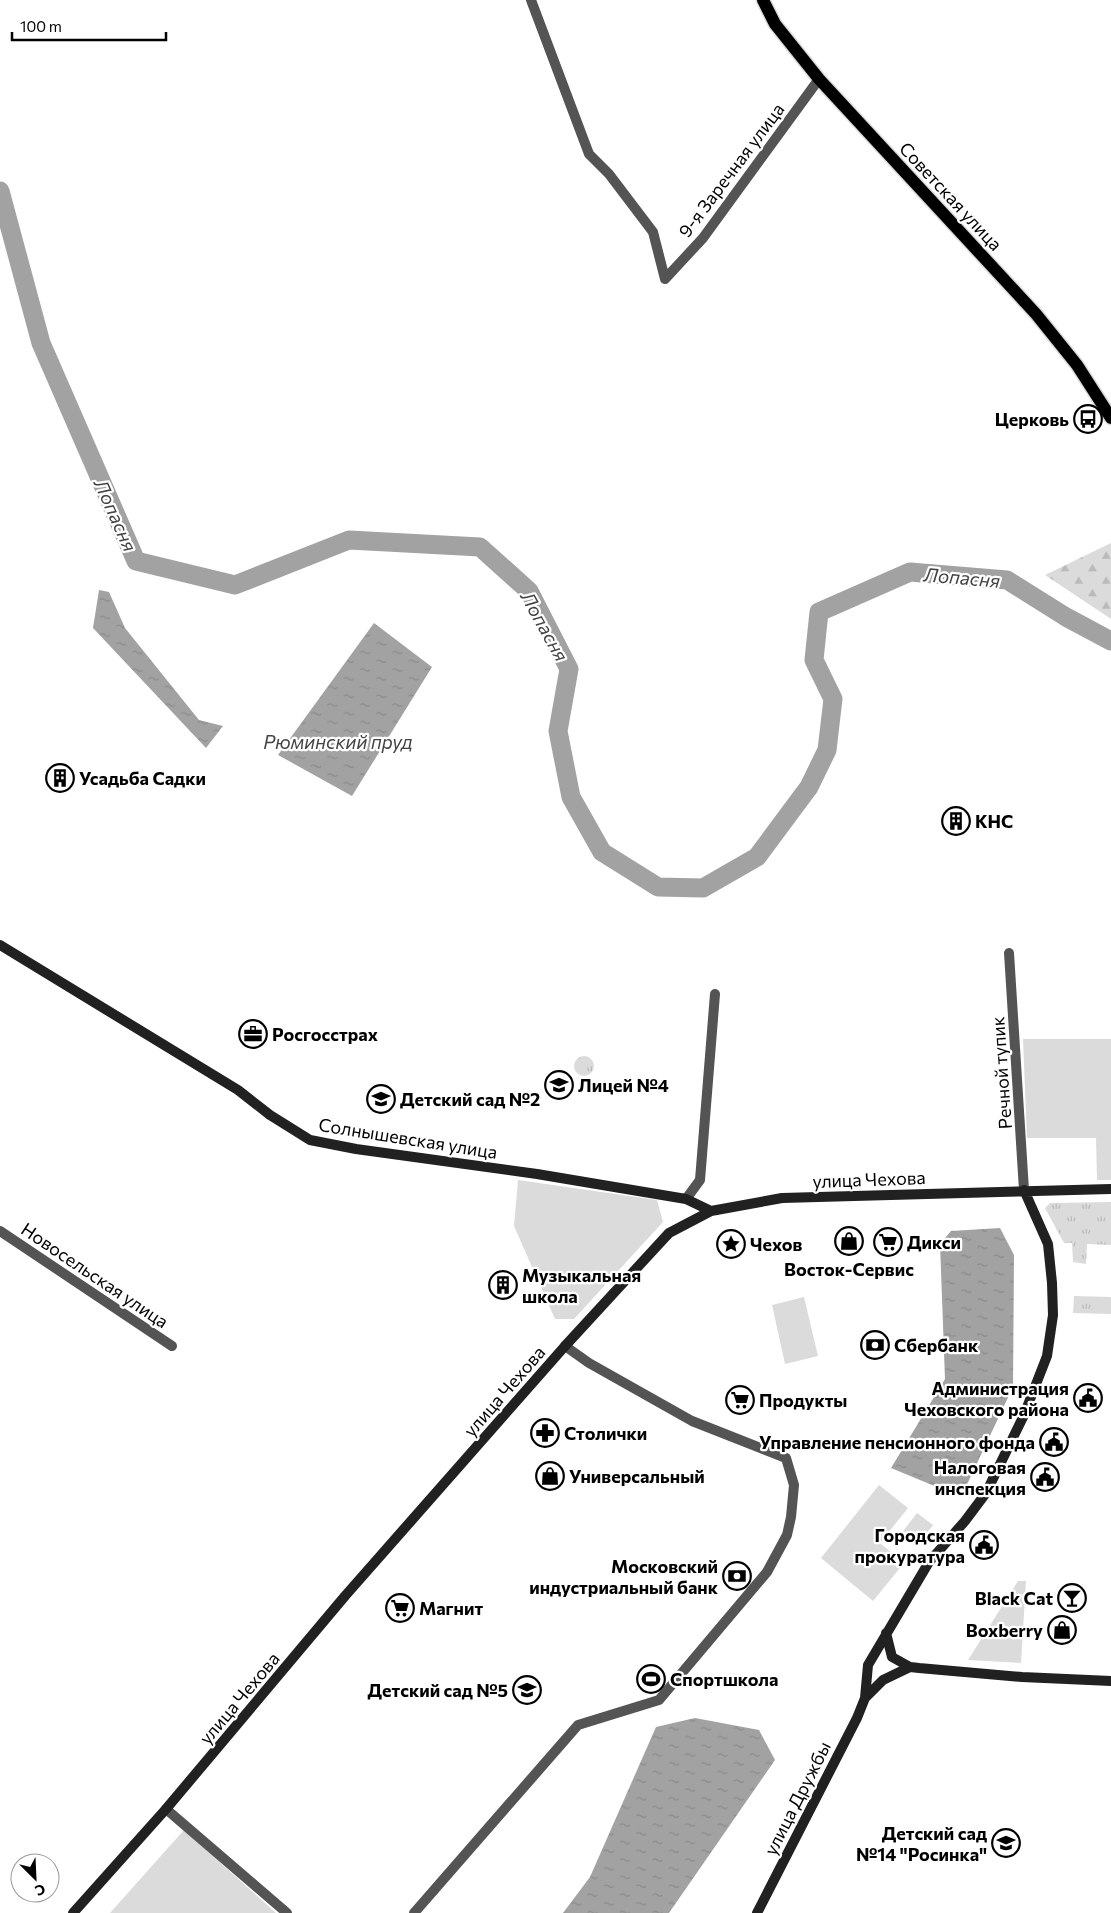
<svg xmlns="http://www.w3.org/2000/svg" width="1111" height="1913" font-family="Commissioner,sans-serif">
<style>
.grass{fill:url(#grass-tufts)}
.forest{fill:url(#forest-firs)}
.park{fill:#dbdbdb}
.water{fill:url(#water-ripples)}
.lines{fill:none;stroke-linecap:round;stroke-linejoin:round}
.river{stroke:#a2a2a2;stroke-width:19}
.primary-casing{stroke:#dbdbdb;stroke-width:15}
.street{stroke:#545454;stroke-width:10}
.secondary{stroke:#212121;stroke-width:10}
.primary{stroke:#000;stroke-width:12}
.labels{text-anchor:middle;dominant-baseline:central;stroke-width:4.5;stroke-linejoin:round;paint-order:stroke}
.street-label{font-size:18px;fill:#000;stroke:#fff}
.poi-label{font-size:18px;font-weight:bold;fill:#000;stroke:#fff;text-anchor:start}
.water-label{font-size:19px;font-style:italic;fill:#434343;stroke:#fff}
</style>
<defs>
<pattern id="grass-tufts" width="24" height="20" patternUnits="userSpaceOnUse" patternTransform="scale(1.25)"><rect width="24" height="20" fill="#dbdbdb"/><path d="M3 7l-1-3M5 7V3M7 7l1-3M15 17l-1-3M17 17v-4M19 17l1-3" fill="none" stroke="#bababa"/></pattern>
<pattern id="forest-firs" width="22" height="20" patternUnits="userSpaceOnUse" patternTransform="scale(1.25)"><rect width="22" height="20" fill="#dbdbdb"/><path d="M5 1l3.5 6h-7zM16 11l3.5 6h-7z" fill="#bababa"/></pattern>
<pattern id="water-ripples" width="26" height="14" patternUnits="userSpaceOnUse" patternTransform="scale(1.25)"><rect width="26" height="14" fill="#a2a2a2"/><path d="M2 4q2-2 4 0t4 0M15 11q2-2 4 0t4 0" fill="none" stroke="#8a8a8a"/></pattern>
</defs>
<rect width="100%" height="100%" fill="#fff"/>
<path class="grass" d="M574 1066a10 10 0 1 1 20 0a10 10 0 1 1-20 0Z
M1111,1202V1245L1087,1244L1086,1264L1073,1262L1072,1243H1064L1045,1208L1050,1203Z
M1074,1296L1111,1297V1314L1073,1313Z"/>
<path class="forest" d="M1111,543V619L1045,575Z"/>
<path class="park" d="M1023,1039H1111V1180H1097L1096,1138H1027Z
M518,1180L657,1200L663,1222L574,1319H555L514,1226Z
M804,1297L818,1356L785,1364L772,1305Z
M879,1485L908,1508L880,1543L904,1563L873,1601L821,1558Z
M917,1513L933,1525L919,1543L903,1531Z
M1018,1581H1026L1021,1663L968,1660Z
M184,1830L276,1913H110Z"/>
<path class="water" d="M99,590L109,592L125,628L199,720L223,726L206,748L93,628Z
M374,623L432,667L352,796L278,755Z
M1000,1228L1014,1255L1013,1387L961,1497L891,1468L945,1379L940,1244L951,1231Z
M695,1718L759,1730L775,1760L669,1913H563L590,1877L656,1727Z"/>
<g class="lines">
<path class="river" d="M0,191L41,343L136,561L235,585L349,540L480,547L529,591L569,669L558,731L571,797L602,852L658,887L703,888L757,857L809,787L827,750L833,699L814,660L819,612L910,572L1007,580L1066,617L1111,641"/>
<defs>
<path id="primary" d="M763,0L775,24L819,79L1036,314L1077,365L1111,418"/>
</defs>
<use href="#primary" class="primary-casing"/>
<path class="street" d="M531,0L589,154L609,174L653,232L665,279
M665,279L703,238L819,79
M1009,953L1024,1190
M686,1199L700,1180L715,994
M0,1231L172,1346
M166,1809L287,1913
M414,1913L578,1725L659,1700L767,1572L787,1535L791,1517L794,1485L786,1458L692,1421L589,1363L565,1346"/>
<path class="secondary" d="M0,945L238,1090L270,1115L310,1140L356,1149L537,1174L686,1199L711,1211
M886,1633L892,1657L910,1667L919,1668L1022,1677L1111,1681
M865,1698L883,1680L910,1667
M73,1913L166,1809L345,1596L565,1346L669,1233L711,1211L782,1198L1111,1189
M757,1913L857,1718L865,1698L868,1665L929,1562L965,1521L986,1493L1024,1415L1047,1356L1053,1315L1052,1283L1048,1244L1024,1190"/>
<use href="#primary" class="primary"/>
</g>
<defs>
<symbol id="bus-ring" viewBox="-11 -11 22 22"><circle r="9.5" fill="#fff" stroke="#000" stroke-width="1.5"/><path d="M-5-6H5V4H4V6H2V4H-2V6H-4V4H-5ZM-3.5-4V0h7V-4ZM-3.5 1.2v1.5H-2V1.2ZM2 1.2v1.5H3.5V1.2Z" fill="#000"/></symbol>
<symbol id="building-ring" viewBox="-11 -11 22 22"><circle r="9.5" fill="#fff" stroke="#000" stroke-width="1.5"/><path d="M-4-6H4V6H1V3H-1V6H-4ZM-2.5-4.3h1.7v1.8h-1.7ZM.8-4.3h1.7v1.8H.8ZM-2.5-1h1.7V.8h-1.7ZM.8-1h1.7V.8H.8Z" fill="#000"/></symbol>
<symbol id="office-ring" viewBox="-11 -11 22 22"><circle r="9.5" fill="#fff" stroke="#000" stroke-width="1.5"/><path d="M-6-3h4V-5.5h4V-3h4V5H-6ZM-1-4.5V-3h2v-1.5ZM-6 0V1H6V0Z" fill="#000"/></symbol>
<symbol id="school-ring" viewBox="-11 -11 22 22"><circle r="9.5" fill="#fff" stroke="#000" stroke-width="1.5"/><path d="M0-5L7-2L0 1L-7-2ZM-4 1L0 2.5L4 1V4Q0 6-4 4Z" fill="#000"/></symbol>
<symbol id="shop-ring" viewBox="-11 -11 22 22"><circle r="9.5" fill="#fff" stroke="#000" stroke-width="1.5"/><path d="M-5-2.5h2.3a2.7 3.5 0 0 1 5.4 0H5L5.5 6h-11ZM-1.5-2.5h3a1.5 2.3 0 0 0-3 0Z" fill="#000"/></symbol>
<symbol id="supermarket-ring" viewBox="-11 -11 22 22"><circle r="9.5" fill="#fff" stroke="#000" stroke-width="1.5"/><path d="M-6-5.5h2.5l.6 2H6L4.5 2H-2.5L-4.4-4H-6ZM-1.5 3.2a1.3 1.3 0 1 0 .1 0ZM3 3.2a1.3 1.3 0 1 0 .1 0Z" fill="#000"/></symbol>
<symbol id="sight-ring" viewBox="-11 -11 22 22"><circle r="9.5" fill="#fff" stroke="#000" stroke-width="1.5"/><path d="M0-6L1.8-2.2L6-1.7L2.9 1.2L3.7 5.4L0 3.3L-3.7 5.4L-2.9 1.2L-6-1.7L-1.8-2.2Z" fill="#000"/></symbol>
<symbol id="bank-ring" viewBox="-11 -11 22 22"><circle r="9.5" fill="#fff" stroke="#000" stroke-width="1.5"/><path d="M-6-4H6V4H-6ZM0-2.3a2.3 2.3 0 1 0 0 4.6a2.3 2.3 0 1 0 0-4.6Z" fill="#000"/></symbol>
<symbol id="civic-ring" viewBox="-11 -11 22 22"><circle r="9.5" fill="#fff" stroke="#000" stroke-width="1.5"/><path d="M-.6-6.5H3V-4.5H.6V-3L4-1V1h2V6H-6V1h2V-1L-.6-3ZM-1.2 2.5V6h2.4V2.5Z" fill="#000"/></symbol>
<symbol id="pharmacy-ring" viewBox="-11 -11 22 22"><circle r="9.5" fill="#fff" stroke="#000" stroke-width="1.5"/><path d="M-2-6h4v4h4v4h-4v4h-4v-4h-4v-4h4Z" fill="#000"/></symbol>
<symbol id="bar-ring" viewBox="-11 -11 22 22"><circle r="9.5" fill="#fff" stroke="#000" stroke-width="1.5"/><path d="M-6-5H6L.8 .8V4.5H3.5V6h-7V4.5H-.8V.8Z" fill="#000"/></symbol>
<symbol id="stadium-ring" viewBox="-11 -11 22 22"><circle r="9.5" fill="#fff" stroke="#000" stroke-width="1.5"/><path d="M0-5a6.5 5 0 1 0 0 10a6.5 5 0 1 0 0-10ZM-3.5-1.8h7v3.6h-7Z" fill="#000"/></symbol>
</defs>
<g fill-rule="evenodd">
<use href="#bus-ring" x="1072" y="403" width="32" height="32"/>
<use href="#building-ring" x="44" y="762" width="32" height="32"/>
<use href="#building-ring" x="940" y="805" width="32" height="32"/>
<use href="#office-ring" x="237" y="1018" width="32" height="32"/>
<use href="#school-ring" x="543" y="1069" width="32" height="32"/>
<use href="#school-ring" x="365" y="1083" width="32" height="32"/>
<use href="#shop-ring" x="833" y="1225" width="32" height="32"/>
<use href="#supermarket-ring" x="872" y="1226" width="32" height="32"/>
<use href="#sight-ring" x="715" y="1228" width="32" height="32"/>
<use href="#building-ring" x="487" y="1269" width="32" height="32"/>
<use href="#bank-ring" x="859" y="1329" width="32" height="32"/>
<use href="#civic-ring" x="1072" y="1382" width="32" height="32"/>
<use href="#supermarket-ring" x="724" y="1384" width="32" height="32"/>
<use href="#pharmacy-ring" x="529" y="1417" width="32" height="32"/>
<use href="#civic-ring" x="1038" y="1426" width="32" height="32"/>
<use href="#shop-ring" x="534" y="1460" width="32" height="32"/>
<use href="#civic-ring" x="1029" y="1461" width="32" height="32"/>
<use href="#civic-ring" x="968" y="1529" width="32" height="32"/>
<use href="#bank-ring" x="721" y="1560" width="32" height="32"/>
<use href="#bar-ring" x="1056" y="1582" width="32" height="32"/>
<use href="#supermarket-ring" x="384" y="1592" width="32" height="32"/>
<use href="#shop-ring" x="1046" y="1614" width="32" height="32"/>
<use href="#stadium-ring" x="635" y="1663" width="32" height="32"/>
<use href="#school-ring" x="511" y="1674" width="32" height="32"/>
<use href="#school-ring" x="990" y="1827" width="32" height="32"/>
</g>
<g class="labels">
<g class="street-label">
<text transform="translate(731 170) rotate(-53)">9-я Заречная улица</text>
<text transform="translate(951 196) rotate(47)">Советская улица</text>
<text transform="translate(1001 1073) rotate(-94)">Речной тупик</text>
<text transform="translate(408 1138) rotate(9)">Солнышевская улица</text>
<text transform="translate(869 1179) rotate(-2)">улица Чехова</text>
<text transform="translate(95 1275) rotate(34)">Новосельская улица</text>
<text transform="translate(504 1391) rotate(-49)">улица Чехова</text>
<text transform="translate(239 1698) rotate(-50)">улица Чехова</text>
<text transform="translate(797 1798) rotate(-63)">улица Дружбы</text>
</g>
<g class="poi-label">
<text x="1069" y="419" text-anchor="end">Церковь</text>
<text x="79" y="778">Усадьба Садки</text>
<text x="975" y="821">КНС</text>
<text x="272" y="1034">Росгосстрах</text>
<text x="578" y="1085">Лицей №4</text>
<text x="400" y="1099">Детский сад №2</text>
<text x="907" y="1242">Дикси</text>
<text x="750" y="1244">Чехов</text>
<text x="849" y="1269" text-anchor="middle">Восток-Сервис</text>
<text x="522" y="1275">Музыкальная<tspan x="522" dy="21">школа</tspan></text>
<text x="894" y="1345">Сбербанк</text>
<text x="1069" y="1388" text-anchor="end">Администрация<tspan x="1069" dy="21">Чеховского района</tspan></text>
<text x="759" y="1400">Продукты</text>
<text x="564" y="1433">Столички</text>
<text x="1035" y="1442" text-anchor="end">Управление пенсионного фонда</text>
<text x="1026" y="1467" text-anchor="end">Налоговая<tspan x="1026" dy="21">инспекция</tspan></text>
<text x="569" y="1476">Универсальный</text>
<text x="965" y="1535" text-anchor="end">Городская<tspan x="965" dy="21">прокуратура</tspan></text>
<text x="718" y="1566" text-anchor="end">Московский<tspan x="718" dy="21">индустриальный банк</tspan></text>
<text x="1053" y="1598" text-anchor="end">Black Cat</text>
<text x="419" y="1608">Магнит</text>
<text x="1043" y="1630" text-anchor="end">Boxberry</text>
<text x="670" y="1679">Спортшкола</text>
<text x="508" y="1690" text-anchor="end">Детский сад №5</text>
<text x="987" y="1833" text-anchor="end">Детский сад<tspan x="987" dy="21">№14 "Росинка"</tspan></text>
</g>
<g class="water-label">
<text transform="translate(116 515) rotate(66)">Лопасня</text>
<text transform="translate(962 577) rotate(5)">Лопасня</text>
<text transform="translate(545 626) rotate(61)">Лопасня</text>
<text x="338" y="741">Рюминский пруд</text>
</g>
</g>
<g transform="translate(35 1878) rotate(156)"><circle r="24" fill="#ffffff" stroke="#999999"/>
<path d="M0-4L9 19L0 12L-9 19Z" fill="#000000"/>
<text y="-8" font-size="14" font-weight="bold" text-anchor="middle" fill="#000000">С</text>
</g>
<path d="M12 32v8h154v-8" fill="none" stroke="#000000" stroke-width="2.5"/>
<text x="20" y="32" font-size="15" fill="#000000" stroke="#ffffff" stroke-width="4" paint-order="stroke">100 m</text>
</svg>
